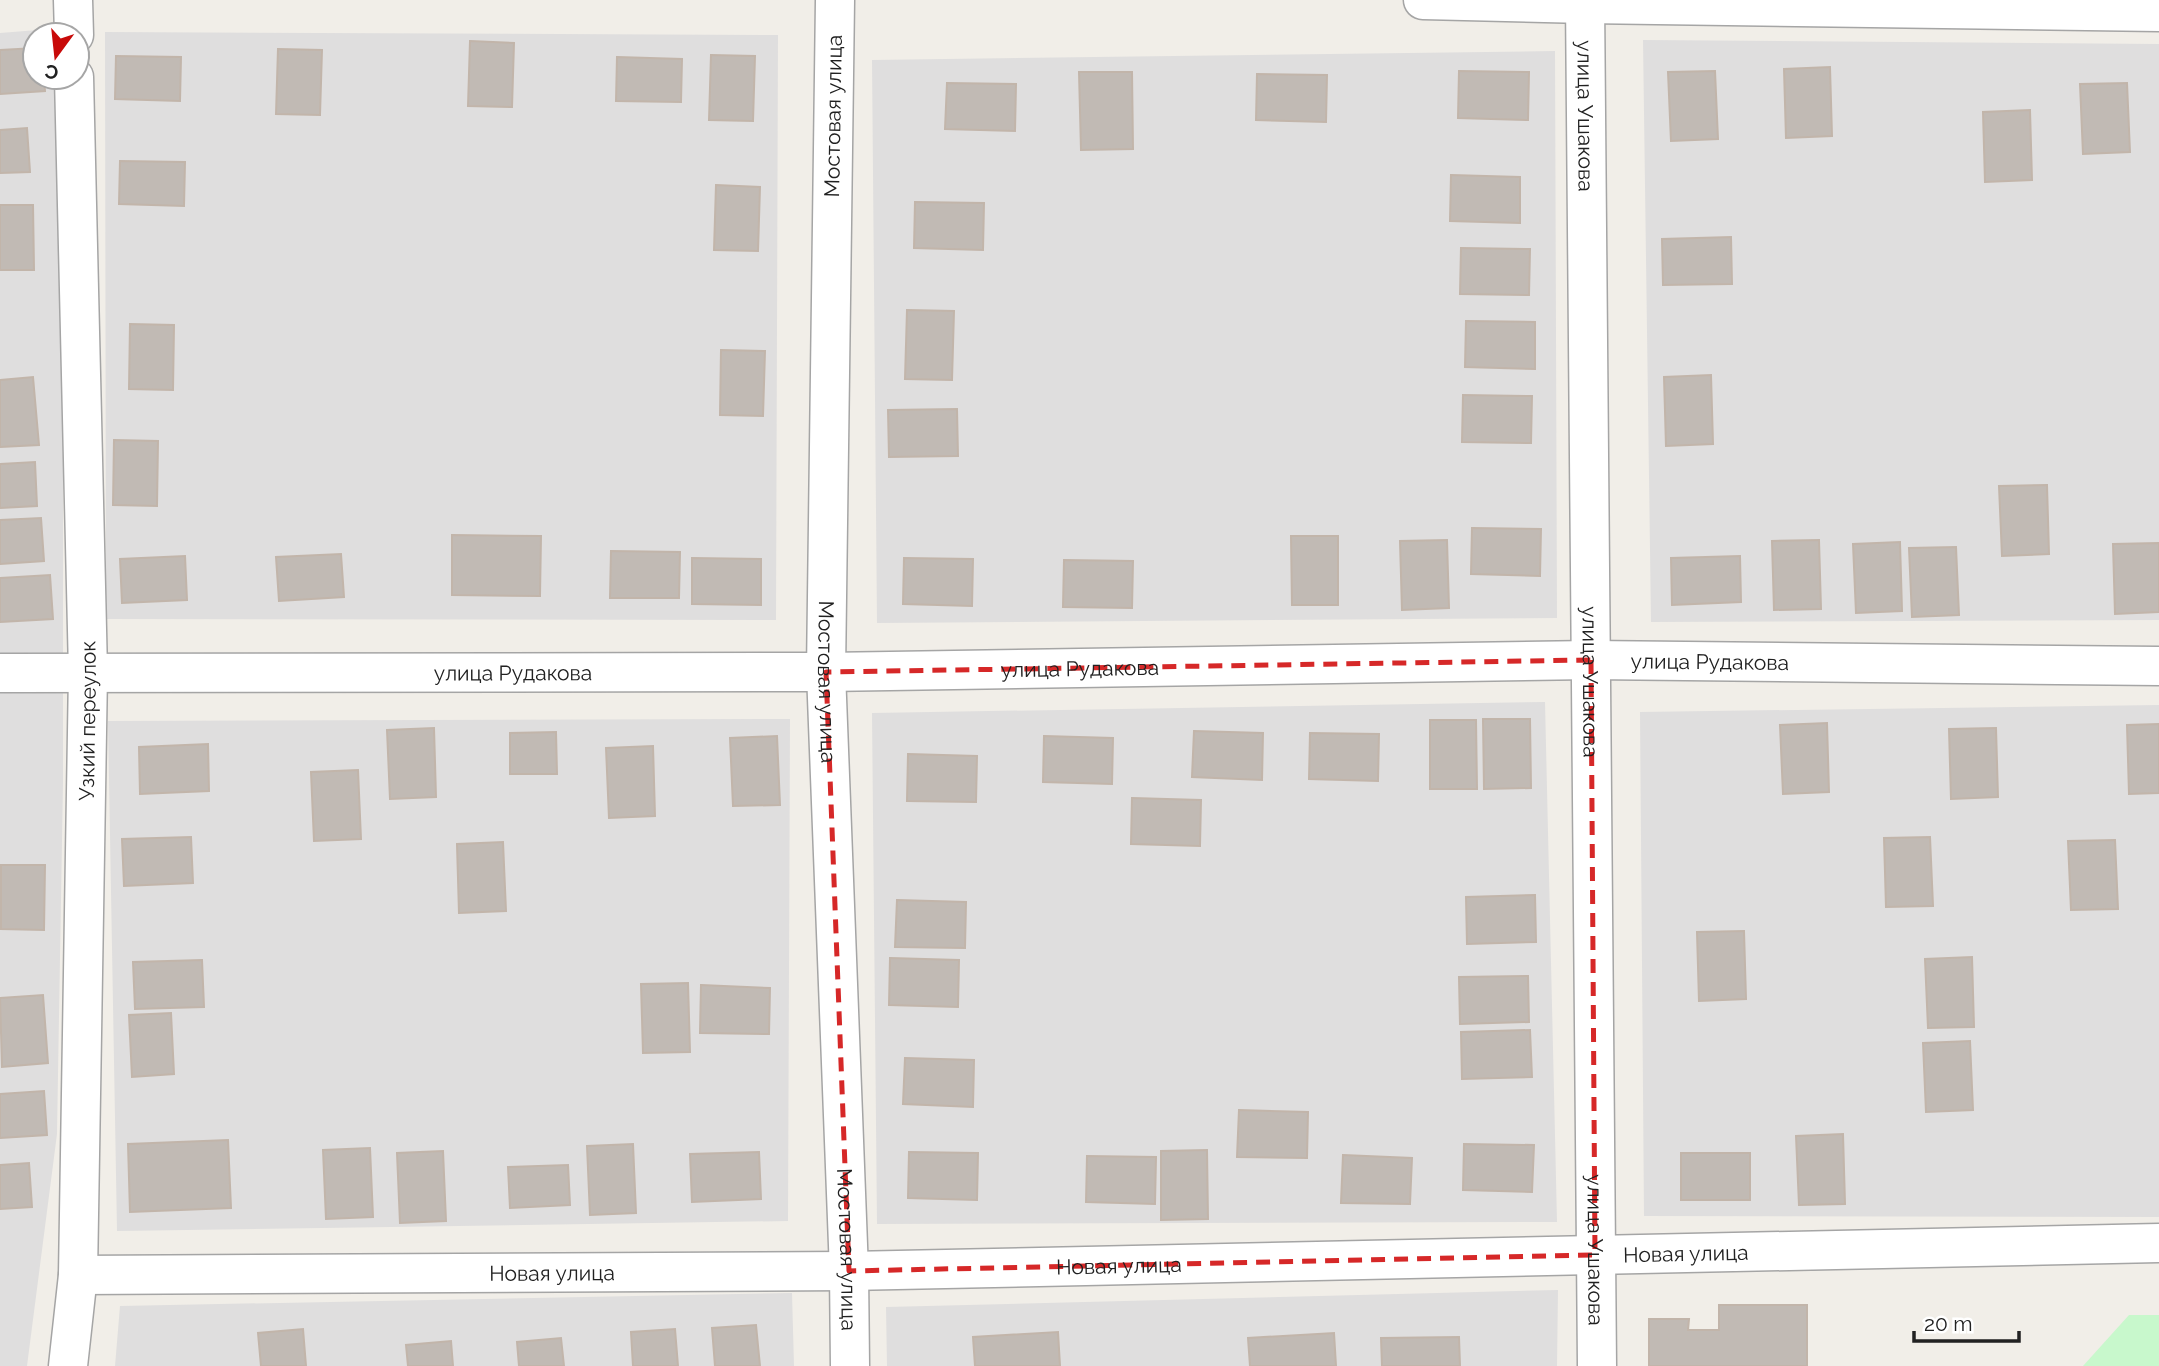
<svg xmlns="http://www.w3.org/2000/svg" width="2159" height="1366" font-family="Raleway,sans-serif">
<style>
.residential{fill:#dfdede}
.park{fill:#c8f8cc}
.building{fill:#c1bab4;stroke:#c2b5aa;stroke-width:2}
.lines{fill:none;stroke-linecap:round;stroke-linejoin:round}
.minor-casing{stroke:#a5a5a5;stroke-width:41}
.minor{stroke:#fff;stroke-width:38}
.marked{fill:none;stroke:#d62828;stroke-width:5;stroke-dasharray:14 9;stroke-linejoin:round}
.labels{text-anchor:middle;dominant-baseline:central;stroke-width:6;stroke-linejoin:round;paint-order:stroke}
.street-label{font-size:21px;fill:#212121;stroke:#fff}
</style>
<rect width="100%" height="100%" fill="#f1eee8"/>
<path class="residential" d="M63,28V35H35V77H63V782L57,1134L27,1366H0V33Z
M105,32L778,35L776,620L106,619Z
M1643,40L2159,44V620L1651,622Z
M1555,51L1557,618L877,623L872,60Z
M1545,702L1557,1222L877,1224L872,713Z
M2159,705V1217L1644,1216L1640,712Z
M790,719L788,1221L117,1231L108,721Z
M1558,1290L1557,1366H887L886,1307Z
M792,1293L794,1366H115L120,1306Z"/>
<path class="park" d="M2129,1315H2159V1366H2083Z"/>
<path class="building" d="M470,41L514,43L512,107L468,106Z
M35,48V77H44L45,91L0,94V50Z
M278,49L322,50L320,115L276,114Z
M711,55L755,56L753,121L709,120Z
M116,56L181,57L180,101L115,99Z
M617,57L682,59L681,102L616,101Z
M1830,67L1832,136L1786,138L1784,69Z
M1459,71L1529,72L1528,120L1458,118Z
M1715,71L1718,139L1671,141L1668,72Z
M1079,72H1132L1133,149L1081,150Z
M1257,74L1327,75L1326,122L1256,120Z
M947,83L1016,84L1015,131L945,129Z
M2127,83L2130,152L2083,154L2080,84Z
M2030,110L2032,180L1985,182L1983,112Z
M27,128L30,172L0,173V130Z
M120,161L185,162L184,206L119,204Z
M1451,175L1520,177V223L1450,221Z
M716,185L760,187L758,251L714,250Z
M915,202L984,203L983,250L914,248Z
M0,205H33L34,270H0Z
M1731,237L1732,284L1663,285L1662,239Z
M1461,248L1530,249L1529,295L1460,294Z
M907,310L954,311L952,380L905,379Z
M1466,321L1535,322V369L1465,367Z
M130,324L174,325L173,390L129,389Z
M721,350L765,351L763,416L720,415Z
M1711,375L1713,444L1666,446L1664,377Z
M33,377L39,445L0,447V380Z
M1463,395L1532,396L1531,443L1462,442Z
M957,409L958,456L889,457L888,410Z
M114,440L158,441L157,506L113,505Z
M35,462L37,506L0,508V464Z
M2047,485L2049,554L2002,556L1999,486Z
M41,518L44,561L0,564V520Z
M1472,528L1541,529L1540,576L1471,574Z
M452,535L541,536L540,596L452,595Z
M1291,536H1338V605H1292Z
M1447,540L1449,608L1402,610L1400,541Z
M1819,540L1821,609L1774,610L1772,541Z
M1900,542L1902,611L1856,613L1853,544Z
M2159,543V612L2115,614L2113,544Z
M1956,547L1959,615L1912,617L1909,548Z
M611,551L680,552L679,598H610Z
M341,554L344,597L279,601L276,557Z
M185,556L187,600L122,603L120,559Z
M1740,556L1741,602L1672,605L1671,558Z
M692,558L761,559V605L692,604Z
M904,558L973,559L972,606L903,604Z
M1064,560L1133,561L1132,608L1063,607Z
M50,575L53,619L0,622V578Z
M1483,719H1530L1531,788L1484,789Z
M1430,720H1476L1477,789H1430Z
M1827,723L1829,792L1783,794L1780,725Z
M2159,724V793L2129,794L2127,725Z
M434,728L436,797L390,799L387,730Z
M1996,728L1998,797L1951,799L1949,729Z
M1194,731L1263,733L1262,780L1192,777Z
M556,732L557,774H510V733Z
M1310,733L1379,734L1378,781L1309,779Z
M777,736L780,805L733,806L730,738Z
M1044,736L1113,738L1112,784L1043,782Z
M208,744L209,791L140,794L139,747Z
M653,746L655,816L609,818L606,748Z
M908,754L977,756L976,802L907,801Z
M358,770L361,839L314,841L311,772Z
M1132,798L1201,800L1200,846L1131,844Z
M191,837L193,883L124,886L122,839Z
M1930,837L1933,906L1886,907L1884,838Z
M2115,840L2118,909L2071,910L2068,841Z
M503,842L506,911L459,913L457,844Z
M1,865H45L44,930L1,929Z
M1535,895L1536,942L1467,944L1466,897Z
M897,900L966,902L965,948L895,947Z
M1744,931L1746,999L1699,1001L1697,932Z
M1972,957L1974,1027L1928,1028L1925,959Z
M890,958L959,960L958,1007L889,1005Z
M202,960L204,1007L135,1009L133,962Z
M1528,976L1529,1022L1460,1024L1459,977Z
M688,983L690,1052L643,1053L641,984Z
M701,985L770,988L769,1034L700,1033Z
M43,995L48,1063L2,1067L0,998Z
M171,1013L174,1074L132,1077L129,1015Z
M1530,1030L1532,1077L1462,1079L1461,1032Z
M1970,1041L1973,1110L1926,1112L1923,1043Z
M905,1058L974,1060L973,1107L903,1104Z
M44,1091L47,1135L0,1138V1094Z
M1239,1110L1308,1112L1307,1158L1237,1157Z
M1843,1134L1845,1204L1799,1205L1796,1136Z
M228,1140L231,1208L130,1212L128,1144Z
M633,1144L636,1213L590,1215L587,1146Z
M1464,1144L1534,1145L1532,1192L1463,1190Z
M370,1148L373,1217L326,1219L323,1150Z
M1207,1150L1208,1219L1161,1220V1151Z
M443,1151L446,1221L400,1223L397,1153Z
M759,1152L761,1199L692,1202L690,1154Z
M909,1152L978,1153L977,1200L908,1198Z
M1681,1153H1750V1200H1681Z
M1343,1155L1412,1158L1410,1204L1341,1203Z
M1087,1156L1156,1157L1155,1204L1086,1202Z
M29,1163L32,1207L0,1209V1165Z
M568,1165L570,1205L510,1208L508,1167Z
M1719,1305H1807V1366H1649V1319H1689L1688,1330H1719Z
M756,1325L760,1366H715L712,1328Z
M303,1329L306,1366H261L258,1333Z
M675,1329L678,1366H633L631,1332Z
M1058,1332L1060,1366H975L973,1337Z
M1334,1333L1336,1366H1250L1248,1338Z
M1459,1337L1460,1366H1382L1381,1338Z
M561,1338L564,1366H519L517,1342Z
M451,1341L453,1366H408L406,1345Z"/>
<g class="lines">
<defs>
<g id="minor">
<path d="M73,0L74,35"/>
<path id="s1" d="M835,0L826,672L849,1271L850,1366"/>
<path d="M1423,0L1585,4L2159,12"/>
<path id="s2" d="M1585,0L1597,1366"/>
<path id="s3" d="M0,673L826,672L1591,660L2159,666"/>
<path id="s4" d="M78,1275L849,1271L2159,1243"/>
<path id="s5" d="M68,1366L78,1275L88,672L74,77"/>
</g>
</defs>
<use href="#minor" class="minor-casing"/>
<use href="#minor" class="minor"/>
</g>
<path class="marked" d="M1591,660L1595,1255L849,1271L826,672Z"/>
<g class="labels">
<g class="street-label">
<text transform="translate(833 116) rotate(-89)">Мостовая улица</text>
<text stroke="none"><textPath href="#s2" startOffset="116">улица Ушакова</textPath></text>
<text stroke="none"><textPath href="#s3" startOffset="1710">улица Рудакова</textPath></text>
<text stroke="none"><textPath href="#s3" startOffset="1080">улица Рудакова</textPath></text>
<text stroke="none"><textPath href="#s3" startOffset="513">улица Рудакова</textPath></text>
<text stroke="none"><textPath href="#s1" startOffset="682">Мостовая улица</textPath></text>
<text stroke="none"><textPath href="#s2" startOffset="682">улица Ушакова</textPath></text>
<text stroke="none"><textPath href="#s5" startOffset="646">Узкий переулок</textPath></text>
<text stroke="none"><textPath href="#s1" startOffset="1250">Мостовая улица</textPath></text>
<text stroke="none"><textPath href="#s2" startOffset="1250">улица Ушакова</textPath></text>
<text stroke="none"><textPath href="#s4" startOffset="1608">Новая улица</textPath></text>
<text stroke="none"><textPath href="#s4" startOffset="1041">Новая улица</textPath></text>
<text stroke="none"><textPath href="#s4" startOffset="474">Новая улица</textPath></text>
</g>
</g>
<g transform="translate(56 56) rotate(195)"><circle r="33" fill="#ffffff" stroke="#a6a6a6" stroke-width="2"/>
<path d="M0-5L12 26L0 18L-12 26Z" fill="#c80a09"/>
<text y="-10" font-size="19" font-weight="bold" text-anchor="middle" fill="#212121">С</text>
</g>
<path d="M1914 1331v10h105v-10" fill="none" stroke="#212121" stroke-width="3.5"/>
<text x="1924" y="1331" font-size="21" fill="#212121" stroke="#ffffff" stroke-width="5" paint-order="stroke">20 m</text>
</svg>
